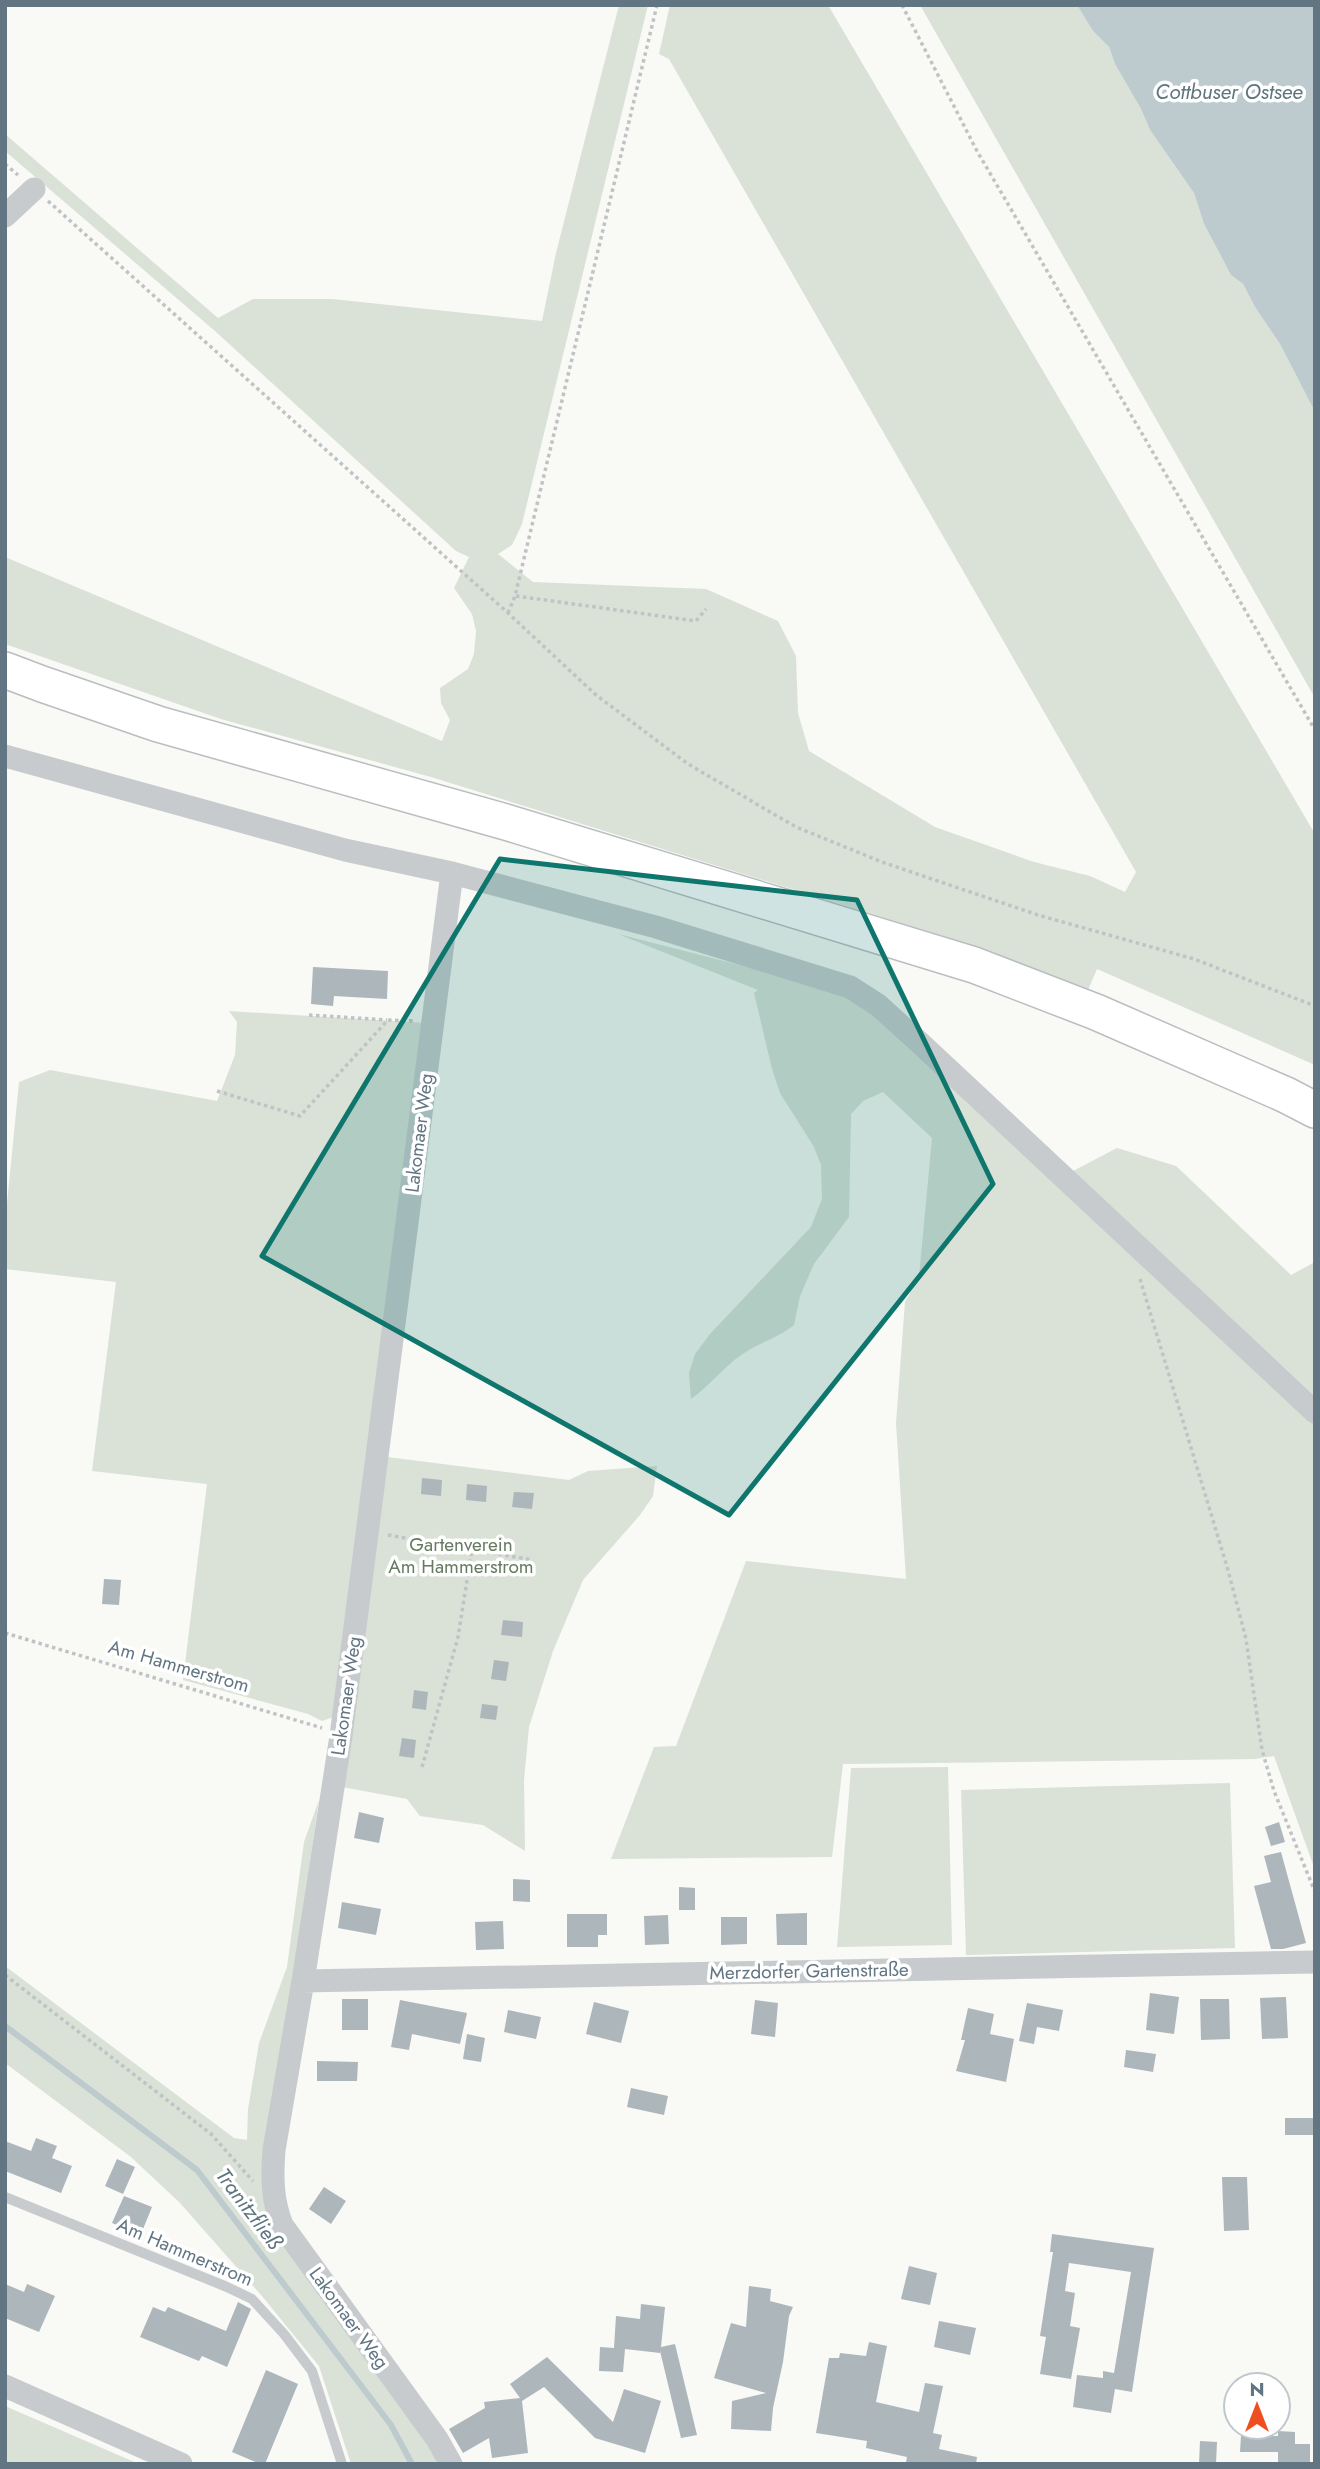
<svg xmlns="http://www.w3.org/2000/svg" width="1320" height="2469" font-family="Jost,sans-serif">
<style>
.green{fill:#dae1d7}
.water{fill:#bdcace}
.lines{fill:none;stroke-linecap:round;stroke-linejoin:round}
.stream{stroke:#bdcace;stroke-width:6}
.building{fill:#adb6bb}
.primary-casing{stroke:#babec2;stroke-width:38}
.path{stroke:#c0c3c5;stroke-width:3.5;stroke-dasharray:3.5 3.5;stroke-linecap:butt}
.service{stroke:#c7cbce;stroke-width:10}
.minor{stroke:#c7cbce;stroke-width:23}
.primary{stroke:#fff;stroke-width:35}
.marked{fill:#0f766e;fill-opacity:0.2;stroke:#0f766e;stroke-width:5;stroke-linejoin:round}
.labels{text-anchor:middle;dominant-baseline:central;stroke-width:7;stroke-linejoin:round;paint-order:stroke}
.street-label{font-size:19px;fill:#627583;stroke:#fff}
.park-label{font-size:19px;fill:#667a61;stroke:#fff}
.water-label{font-size:21px;font-style:italic;fill:#5d757d;stroke:#fff}
</style>
<rect width="100%" height="100%" fill="#f9f9f6"/>
<path class="green" d="M619,5H648L522,524L512,545L498,554L533,582L706,589L778,621L796,656L798,713L809,751L935,827L1034,862L1090,876L1125,892L1136,872L669,59L659,54L670,5H828L1315,834V1065L1097,969L1088,990L972,945L431,777L221,719L5,644V557L442,741L450,720L441,703L440,688L468,669L474,654L476,631L472,614L454,588L469,557L456,551L215,331L5,151V134L218,318L253,299H332L542,321L556,253Z
M920,5H1077L1093,31L1109,47L1115,64L1141,109L1150,130L1194,193L1204,224L1231,275L1243,284L1255,307L1280,344L1315,412V698Z
M618,934L845,992L875,1014L1315,1424V1870L1274,1756L1255,1759L843,1764L832,1857L611,1859L654,1747L676,1746L746,1561L906,1579L896,1423L905,1302L919,1277L932,1138L883,1092L863,1101L851,1114L849,1217L814,1264L800,1296L794,1325C778,1338 758,1343 741,1355C723,1368 709,1386 691,1399L689,1373L695,1354L710,1334L811,1227L822,1199L821,1165L814,1147L780,1093L772,1069L754,993L758,990Z
M229,1011L426,1023L336,1716L322,1721L308,1714L183,1680L207,1484L92,1471L116,1282L5,1269V1224L19,1082L50,1070L217,1101L235,1055L237,1022Z
M1117,1148L1176,1166L1291,1275L1315,1262V1396L1073,1171Z
M387,1457L569,1480L588,1471L657,1466L653,1496L640,1515L583,1580L553,1651L529,1727L524,1780L525,1851L483,1825L420,1816L407,1799L342,1787Z
M948,1767L952,1945L837,1947L851,1768Z
M1230,1783L1235,1948L966,1955L961,1790Z
M319,1800L265,2170L264,2202L268,2221L441,2464H351L319,2366L262,2296L180,2203L131,2157L5,2063V1966L234,2138L247,2140L248,2109L259,2043L287,1967L304,1842Z
M5,2406L139,2464H5Z"/>
<path class="water" d="M1077,5H1315V412L1280,344L1255,307L1243,284L1231,275L1204,224L1194,193L1150,130L1141,109L1115,64L1109,47L1093,31Z"/>
<g class="lines">
<path class="stream" d="M5,2026L197,2170L391,2425L412,2464"/>
</g>
<path class="building" d="M313,967L388,971L387,999L334,996L333,1006L311,1004Z
M422,1478L442,1480L441,1496L421,1494Z
M467,1484L487,1486L486,1502L466,1500Z
M514,1492L534,1493L532,1509L512,1507Z
M104,1579L121,1580L119,1605L102,1604Z
M503,1620L523,1622L522,1637L501,1635Z
M494,1660L509,1662L506,1681L491,1679Z
M414,1690L428,1692L426,1710L412,1708Z
M482,1704L498,1706L496,1720L480,1718Z
M402,1738L416,1740L414,1758L399,1756Z
M359,1812L384,1818L379,1843L354,1838Z
M1279,1822L1285,1842L1271,1846L1265,1827Z
M1281,1852L1306,1943L1283,1949H1271L1254,1886L1271,1882L1264,1856Z
M513,1879L530,1880V1902L513,1901Z
M679,1887L695,1888V1910H679Z
M342,1902L381,1909L376,1935L338,1928Z
M807,1913V1945H777L776,1914Z
M567,1914H607V1935H598V1947H567Z
M668,1915L669,1944L645,1945L644,1916Z
M721,1917H747V1944L721,1945Z
M503,1921L504,1949L476,1950L475,1922Z
M1150,1993L1179,1997L1174,2034L1146,2030Z
M1286,1997L1288,2038L1262,2039L1260,1998Z
M342,1999H368V2030H342Z
M1200,1999H1229L1230,2039L1201,2040Z
M400,2000L467,2013L460,2044L412,2034L409,2050L391,2047Z
M755,2000L778,2003L775,2037L751,2034Z
M594,2002L629,2011L621,2043L586,2034Z
M1027,2003L1063,2010L1059,2031L1037,2027L1034,2044L1019,2041Z
M968,2008L994,2014L990,2034L1014,2039L1006,2082L956,2071L965,2040H961Z
M508,2010L541,2017L536,2039L504,2032Z
M467,2034L485,2038L481,2062L463,2059Z
M1126,2050L1156,2054L1153,2072L1124,2067Z
M317,2061L358,2062L357,2081H317Z
M631,2088L668,2096L664,2115L627,2107Z
M1285,2118H1315V2135H1285Z
M36,2138L57,2146L52,2158L72,2166L61,2193L5,2171V2141L31,2151Z
M117,2159L135,2167L123,2194L105,2186Z
M1222,2177H1247L1249,2230L1224,2231Z
M324,2187L346,2201L331,2224L309,2209Z
M124,2196L152,2207L141,2234L112,2223Z
M1052,2234L1154,2248L1132,2392L1115,2389L1111,2413L1073,2407L1077,2375L1103,2378V2371L1114,2373L1131,2272L1069,2263L1065,2291L1075,2293L1070,2326L1080,2328L1071,2379L1040,2374L1046,2337L1040,2336L1053,2252H1050Z
M909,2266L937,2273L930,2305L901,2299Z
M5,2284L24,2292L27,2284L55,2296L39,2332L5,2318Z
M749,2286L771,2289L770,2301L793,2307L789,2316L783,2362L773,2408L771,2431L731,2429L732,2401L766,2393L714,2378L731,2323L746,2327Z
M238,2302L251,2309L227,2367L202,2356L199,2361L140,2337L153,2307L165,2312L168,2307L226,2331Z
M641,2304L665,2307L661,2347L675,2344L697,2435L681,2438L660,2351V2353L625,2349L623,2372L599,2371L600,2347L614,2348L616,2316L640,2319Z
M939,2321L976,2328L970,2355L934,2347Z
M869,2342L887,2346L876,2402L919,2412L925,2383L943,2386L933,2433L942,2435L939,2449L977,2457L976,2464H915L906,2462L907,2457L866,2448L867,2441L816,2433L829,2358H839L840,2353L866,2356Z
M547,2357L613,2422L624,2389L661,2401L645,2453L595,2438L544,2387L522,2401L528,2453L492,2458L489,2438L463,2453L449,2429L485,2408L484,2402L520,2398L510,2384Z
M266,2370L298,2384L265,2464H260L232,2452Z
M1278,2431L1295,2432V2444H1310V2464H1278V2452H1240L1241,2436H1278Z
M1200,2441L1217,2442L1216,2464H1199Z"/>
<g class="lines">
<defs>
<path id="primary" d="M5,670L42,684L158,724L509,823L974,965L1096,1012L1286,1095L1315,1110"/>
</defs>
<use href="#primary" class="primary-casing"/>
<path class="path" d="M902,5L977,151L1315,730
M5,164L18,175
M48,201L508,613L596,695L688,764L796,827L882,862L1038,915L1194,959L1315,1006
M516,596L696,621L706,609
M508,613L515,596L657,5
M309,1015L387,1020
M217,1091L300,1116L388,1020L414,1021
M1140,1279L1228,1570L1246,1639L1262,1750L1274,1791L1315,1892
M388,1535L533,1560
M5,1633L322,1728
M422,1767L458,1637L472,1549
M5,1975L211,2134L253,2181"/>
<path class="service" d="M5,2197L227,2287L252,2299L284,2334L312,2371L342,2464"/>
<path class="minor" d="M5,216L34,189
M5,756L345,850L452,873L656,927L850,987L878,1005L920,1043L1315,1412
M303,1981L1315,1962
M5,2386L181,2464
M451,2464L437,2439L282,2225C272,2200 272,2177 274,2150L303,1981L341,1736L452,873"/>
<use href="#primary" class="primary"/>
</g>
<path class="marked" d="M500,859L857,900L993,1184L729,1515L262,1256Z"/>
<g class="labels">
<g class="street-label">
<text transform="translate(419 1133) rotate(-83)">Lakomaer Weg</text>
<text transform="translate(179 1666) rotate(16)">Am Hammerstrom</text>
<text transform="translate(346 1696) rotate(-82)">Lakomaer Weg</text>
<text transform="translate(809 1971) rotate(-1)">Merzdorfer Gartenstraße</text>
<text transform="translate(185 2252) rotate(23)">Am Hammerstrom</text>
<text transform="translate(349 2318) rotate(54)">Lakomaer Weg</text>
</g>
<g class="park-label">
<text x="461" y="1544">Gartenverein<tspan x="461" dy="22">Am Hammerstrom</tspan></text>
</g>
<g class="water-label">
<text x="1229" y="92">Cottbuser Ostsee</text>
<text transform="translate(249 2209) rotate(53)">Tranitzfließ</text>
</g>
</g>
<rect width="1320" height="2469" fill="none" stroke="#627583" stroke-width="14"/>
<g transform="translate(1257 2406)"><circle r="33" fill="#ffffff" stroke="#c0c8cd" stroke-width="2"/>
<path d="M0-5L12 26L0 18L-12 26Z" fill="#ef4f20"/>
<text y="-10" font-size="19" font-weight="bold" text-anchor="middle" fill="#627583">N</text>
</g>
</svg>
